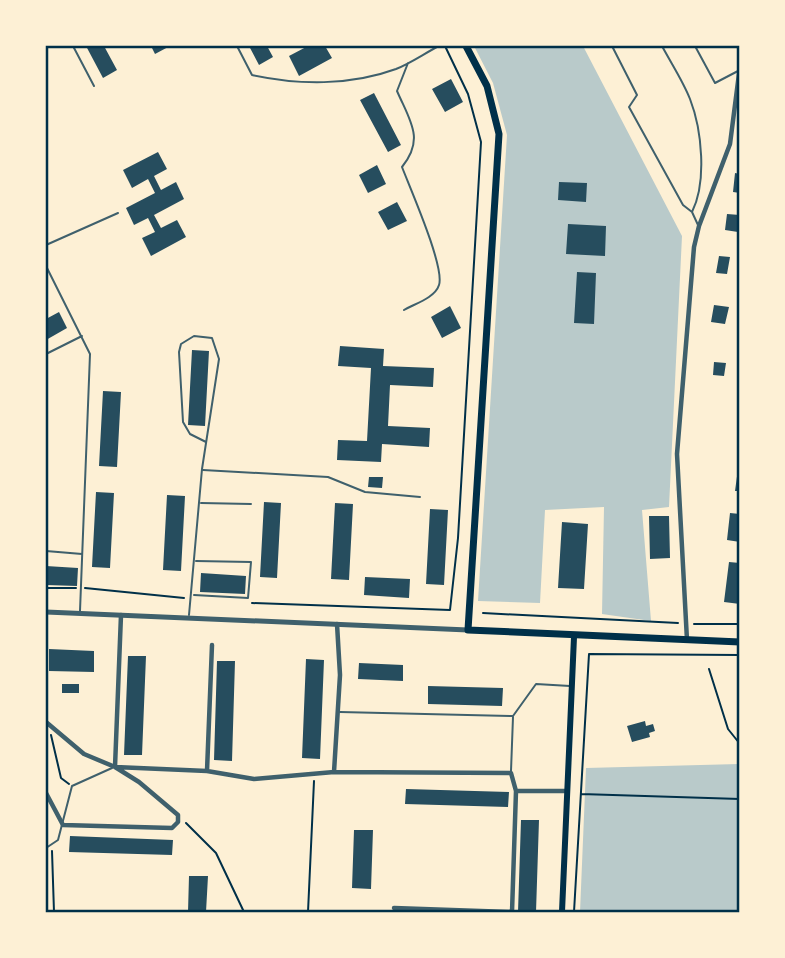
<svg xmlns="http://www.w3.org/2000/svg" width="785" height="958" font-family="Overpass,sans-serif">
<style>
.green{fill:#b9caca}
.building{fill:#264d5e}
.lines{fill:none;stroke-linecap:round;stroke-linejoin:round}
.path{stroke:#003049;stroke-width:2}
.service{stroke:#3f606c;stroke-width:2}
.minor{stroke:#3f606c;stroke-width:4.5}
.tertiary{stroke:#3f606c;stroke-width:5}
.secondary{stroke:#003049;stroke-width:6}
.primary{stroke:#003049;stroke-width:7}
.neatline{fill:none;stroke:#003049;stroke-width:2.5}
</style>
<rect width="100%" height="100%" fill="#fdf0d5"/>
<path class="green" d="M474,46H583L682,236L669,507L642,510L651,621L602,614L604,507L545,510L540,603L478,601L507,135L493,83Z
M739,764V912H580L586,768Z"/>
<path class="building" d="M86,46H104L117,70L103,78Z
M151,46H170L155,54Z
M249,46H267L273,57L259,65Z
M308,46H325L332,58L299,76L289,56Z
M451,79L463,102L445,112L432,89Z
M374,93L401,145L388,152L360,100Z
M158,152L167,169L154,176L161,190L176,182L184,199L154,215L161,228L177,220L186,237L151,256L142,238L155,232L148,218L134,225L126,208L155,193L148,179L132,188L123,170Z
M377,165L386,184L368,193L359,175Z
M735,173L740,174V193L733,192Z
M559,182L587,183L586,202L558,200Z
M397,202L407,221L388,230L378,212Z
M727,214L740,215L738,232L725,230Z
M568,224L606,226L605,256L566,254Z
M719,256L730,257L727,274L716,273Z
M577,272L596,273L594,324L574,323Z
M714,305L729,307L725,324L711,322Z
M450,306L461,328L442,338L431,317Z
M59,312L67,328L46,340V319Z
M340,346L384,349L383,366L434,368L433,387L390,385L388,426L430,428L429,447L382,444L381,462L337,460L338,440L367,441L371,368L338,366Z
M192,350L209,351L205,426L188,425Z
M714,362L726,363L724,376L713,375Z
M103,391L121,392L117,467L99,466Z
M738,469H740V491H735Z
M369,477H383L382,488L368,487Z
M96,492L114,493L110,568L92,567Z
M167,495L185,496L181,571L163,570Z
M264,502L281,503L277,578L260,577Z
M335,503L353,504L349,580L331,579Z
M430,509L448,510L444,585L426,584Z
M730,513L740,514V542L727,540Z
M649,516H669L670,558L650,559Z
M562,522L588,524L584,589L558,588Z
M729,562L740,563V604L724,602Z
M46,566L78,568L77,586L46,585Z
M201,573L246,576L245,594L200,592Z
M365,577L410,579L409,598L364,595Z
M49,649L94,651V672L49,671Z
M128,656H146L142,755H124Z
M306,659L324,660L320,759L302,758Z
M217,661H235L232,761L214,760Z
M359,663L403,665V681L358,679Z
M62,684H79V693H62Z
M428,686L503,688L502,706L428,704Z
M645,721L646,726L653,724L655,731L649,733L650,737L632,742L627,726Z
M406,789L509,792L508,807L405,804Z
M521,820H539L536,912H518Z
M354,830H373L371,889L352,888Z
M70,836L173,840L172,855L69,852Z
M189,876H208L206,912H188Z"/>
<g class="lines">
<path class="path" d="M46,588H76
M85,588L184,598
M252,603L450,610L458,538L481,142L468,94L445,46
M483,613L678,623
M694,624H740
M709,669L728,729L740,744
M51,735L61,778L69,784
M581,794L740,799
M186,823L216,853L244,912
M52,851L54,912
M308,912L314,781
M574,912L589,654L740,655"/>
<path class="service" d="M73,46L94,86
M237,46L252,75C298,85 350,86 396,69C411,63 425,53 439,46
M612,46L637,95L629,107L683,205L692,212L698,225
M662,46C671,63 683,81 690,99C702,130 707,182 692,212
M695,46L715,83L738,71
M46,245L118,213
M46,266L90,354L80,611
M404,310C414,304 435,298 439,285C445,267 410,188 402,167C425,139 410,121 397,91L408,63
M46,354L82,336
M203,470L328,477L365,492L420,497
M201,503L251,504
M46,551L82,554
M194,595L248,598L251,562L196,561
M189,615L202,469L219,359L212,338L194,336L181,344L179,352L183,422L190,434L206,442
M340,712L513,716L536,684L570,686
M511,771L513,717
M46,848L58,840L72,786L112,768"/>
<path class="minor" d="M687,640L677,454L694,247L699,226L730,144L740,66
M46,722L84,754L115,767L207,771L254,779L334,772L340,675L337,624
M207,771L212,645
M334,772L511,773L516,791H567
M46,793L63,825L172,828L178,822V815L139,782L115,767L121,615
M394,908L512,912
M512,912L516,791"/>
<path class="tertiary" d="M46,612L468,630"/>
<path class="secondary" d="M562,912L574,637"/>
<path class="primary" d="M466,46L487,86L499,134L468,630L740,642"/>
</g>
<rect width="785" height="958" fill="none" stroke="#fdf0d5" stroke-width="94"/>
<rect x="47" y="47" width="691" height="864" class="neatline"/>
</svg>
